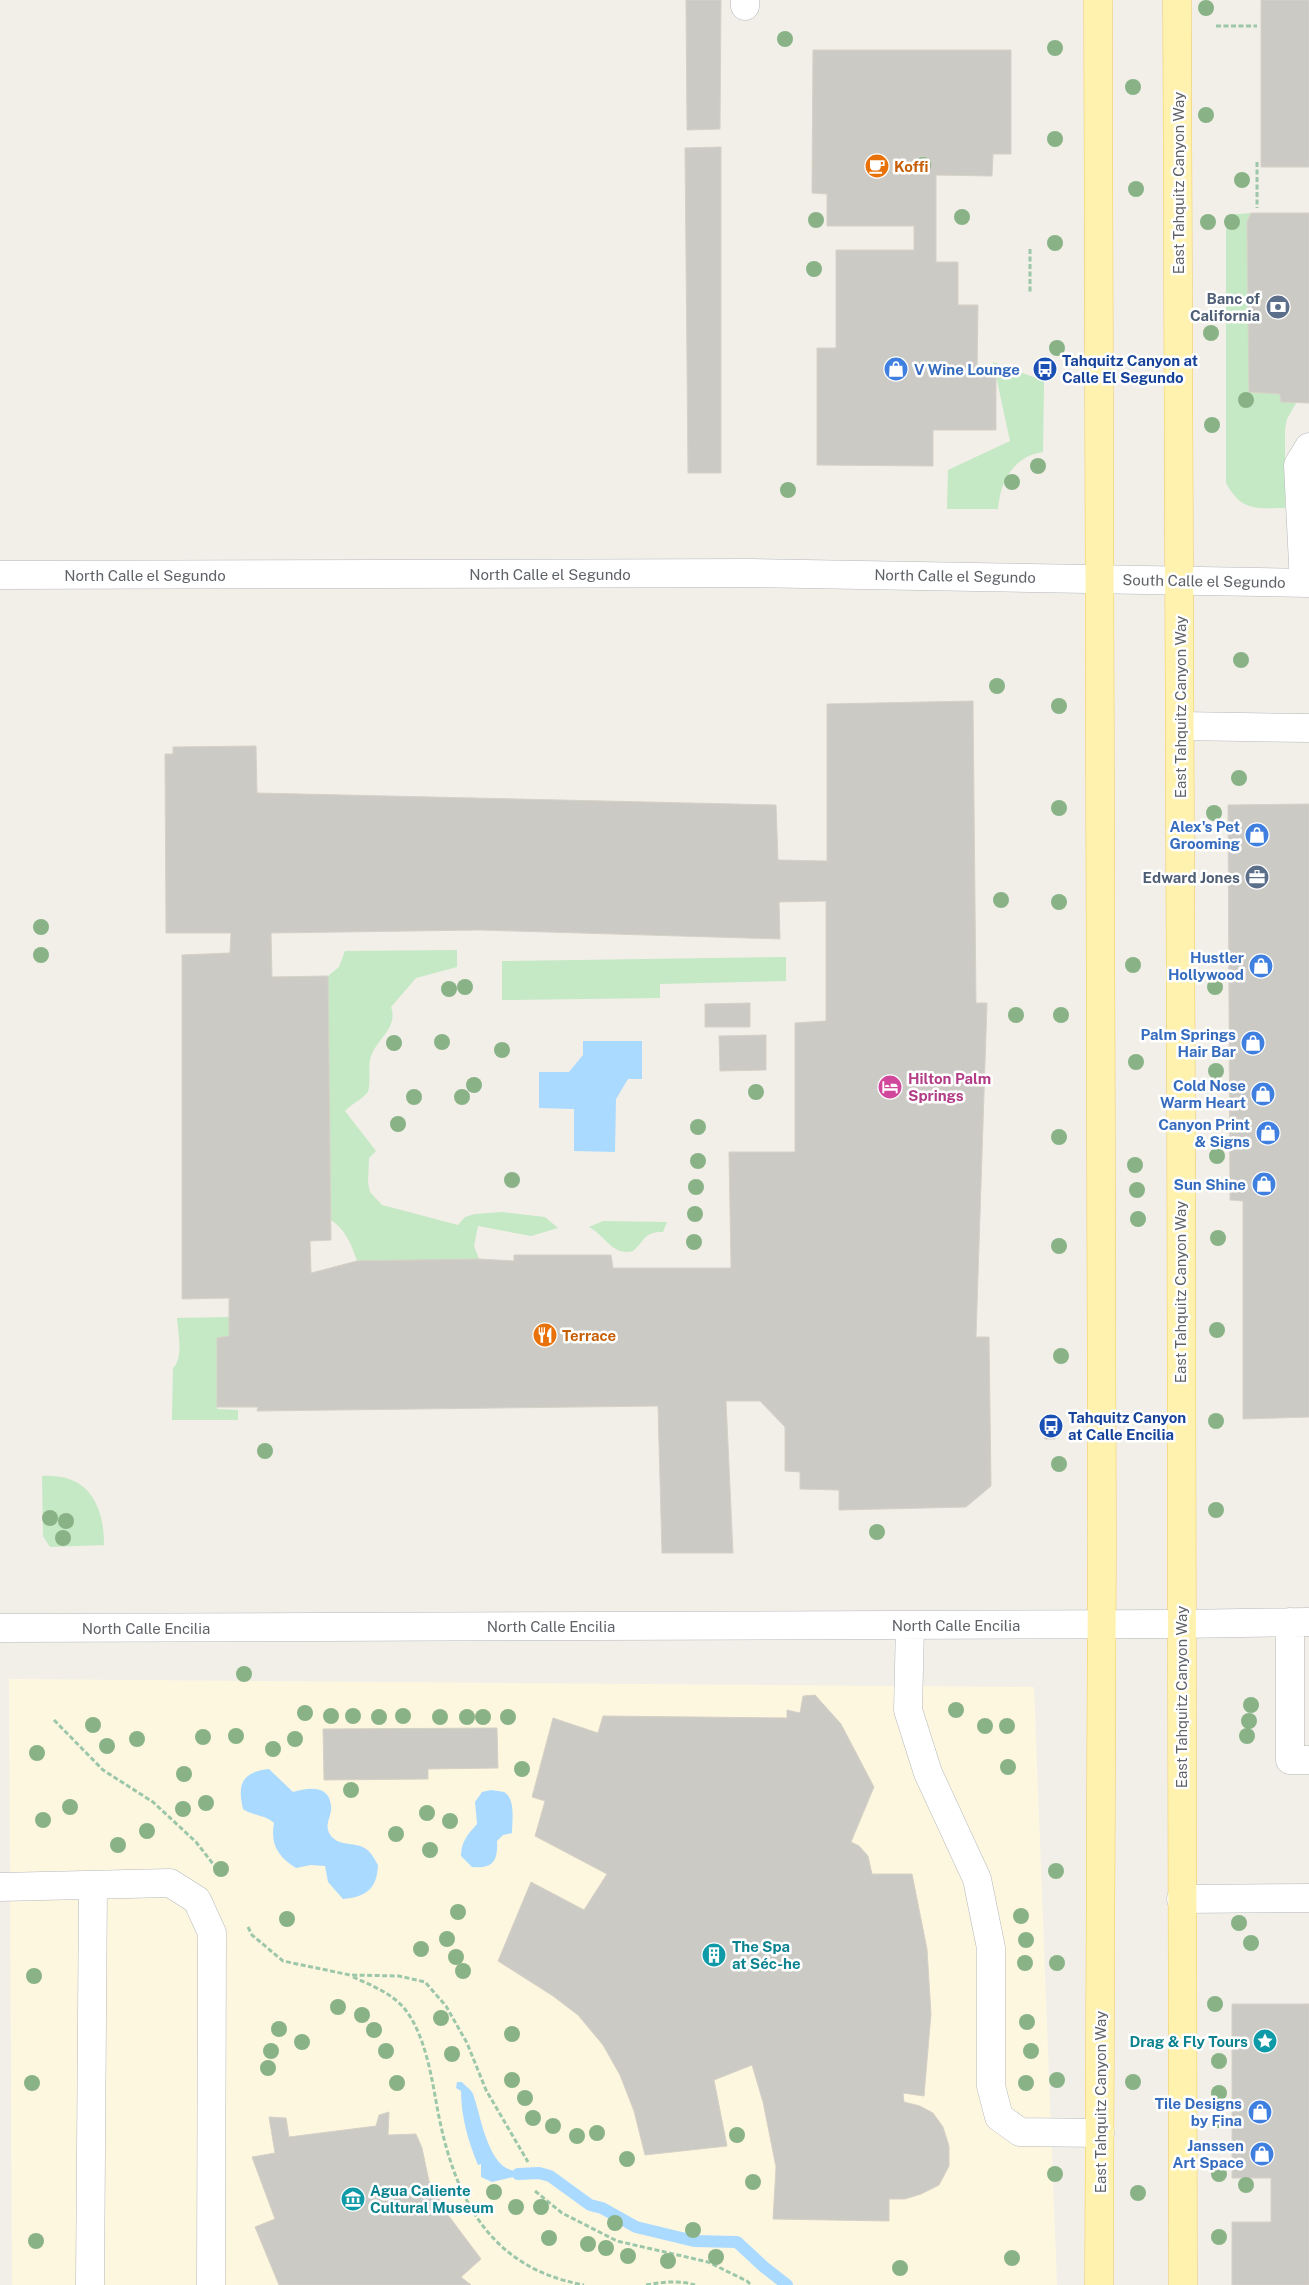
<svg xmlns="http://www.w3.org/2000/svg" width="1309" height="2285" font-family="'Public Sans',sans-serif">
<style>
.commercial{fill:#fef7e0}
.green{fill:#c5e8c5}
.water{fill:#aadaff}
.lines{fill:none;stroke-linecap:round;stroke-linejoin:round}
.stream{stroke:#aadaff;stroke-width:12}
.building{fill:#cccac5;stroke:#d6d1c6;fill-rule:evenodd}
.minor-casing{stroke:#b5b8bc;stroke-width:29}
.major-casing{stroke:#f2c960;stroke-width:29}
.path{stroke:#9cc7a9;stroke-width:3;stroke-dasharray:5 2.5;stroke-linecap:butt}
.minor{stroke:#fff;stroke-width:28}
.major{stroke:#fff2af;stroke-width:28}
.tree{fill:#89b387}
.labels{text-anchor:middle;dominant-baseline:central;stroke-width:5;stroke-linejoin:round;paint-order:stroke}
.food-label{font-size:15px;font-weight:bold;fill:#c56008;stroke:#fff;text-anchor:start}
.street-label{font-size:15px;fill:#5f6368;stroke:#fff}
.service-label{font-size:15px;font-weight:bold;fill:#4e5e75;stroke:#fff;text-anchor:end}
.transit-label{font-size:15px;font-weight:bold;fill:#164399;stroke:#fff;text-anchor:start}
.shop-label{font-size:15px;font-weight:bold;fill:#366cbe;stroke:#fff;text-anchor:end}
.hotel-label{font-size:15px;font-weight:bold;fill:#b23c85;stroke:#fff;text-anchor:start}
.culture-label{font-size:15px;font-weight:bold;fill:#0d838f;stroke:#fff;text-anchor:start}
</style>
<rect width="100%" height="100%" fill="#f1efe8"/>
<path class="commercial" d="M9,1679L1034,1687L1057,2285H12Z"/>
<path class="green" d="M1251,213L1247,222L1249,392L1280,394L1281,402L1296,403L1287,419L1285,429V508C1256,508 1242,512 1226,483V215Z
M993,362L1044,381L1043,452C1013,456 1000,482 998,509H947L948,470L1010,441Z
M457,950V967L416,978L391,1007C399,1029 374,1040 370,1060C368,1070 371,1081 368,1092C361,1100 353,1103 345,1111L376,1151L369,1158L368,1183L370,1192L382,1205L458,1225L465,1217L475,1214L502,1212L545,1217L558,1228L531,1236L478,1226L474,1246L479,1259L357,1261C352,1245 345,1229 331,1220L328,976L339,967L345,951Z
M786,957V981L660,984V998L502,1000V961Z
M603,1221L667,1222L663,1232C643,1232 646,1240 633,1251C613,1257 605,1235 589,1227Z
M229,1317V1336L217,1338V1409L238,1410V1420H172L173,1368C184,1358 178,1332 177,1318Z
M42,1476C87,1473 104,1503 104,1545L50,1547L43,1536Z"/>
<path class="water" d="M583,1041H642V1079H628L616,1099L615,1152L574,1151V1109L539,1108V1072H569L583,1055Z
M269,1769L293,1792C308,1788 328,1784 331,1805C333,1817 321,1826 333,1838C341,1846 357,1842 366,1849C371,1852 375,1860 378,1865C377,1889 366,1897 343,1899L328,1882L325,1866L311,1865L296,1868C278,1857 270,1844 274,1823C266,1815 253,1816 243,1809C237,1784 242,1772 269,1769Z
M491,1790C495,1791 501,1791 504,1792C516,1799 512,1821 512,1833L503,1835L497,1841C498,1861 493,1869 472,1867L461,1856C461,1842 468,1834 477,1824L475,1802L482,1792Z
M457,2082H462C465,2086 471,2089 473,2094C481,2115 488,2171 517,2171L518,2176L492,2182L481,2177V2164L478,2165C468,2141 461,2116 461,2091L456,2088Z"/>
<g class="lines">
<path class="stream" d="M518,2174L539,2173L550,2176L590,2205L602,2208L636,2227L694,2241L737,2242L764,2267L787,2285"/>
</g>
<path class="building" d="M686,0H721L720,129L687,130Z
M1261,0H1309V167H1261Z
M813,50H1011V154H993L992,176L936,175V262H958V305H978L977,370H996V430H933V466L817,465V348H836V250H914V226H827V194L812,193Z
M721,147V473H688L685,148Z
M1251,213H1309V403L1281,402L1280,394L1249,392L1247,222Z
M973,701L976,1003H987L976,1337H989L991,1486L966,1507L839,1510V1490L800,1489V1472L785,1471V1427L760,1401H726L733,1553H662L658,1406L257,1411L258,1407H217V1338L229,1336V1298L182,1299V955L230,953L231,933H166L165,754H173V747L256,746L257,793L776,805L778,860L827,861V704ZM826,901V1021L795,1023V1152H729L731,1268H613L611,1255H514V1261L479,1259L357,1261L311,1273L310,1241L331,1240L328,976L272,977L271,933L479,930L780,939L779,902Z
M1309,804V1417L1243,1419V1201L1230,1200L1228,805Z
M750,1003V1027H705V1004Z
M766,1035V1070L720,1071L719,1036Z
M1045,1416H1054L1055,1439H1045Z
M815,1695L841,1724L874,1787L851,1842L859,1846L868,1856L872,1874H912L927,1949L931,2014L924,2096L903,2093L904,2102L920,2106L933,2113L943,2127L949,2146V2166L939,2185L921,2194L905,2199H889V2221L773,2219L776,2167L763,2102L752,2065L714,2080L727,2146L645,2155L634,2111L620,2075L603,2045L578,2015L553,1996L498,1961L531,1882L584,1910L607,1874L535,1836L545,1801L532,1797L553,1718L598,1733L603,1716L787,1718V1710L800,1713L803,1696Z
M497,1728L498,1768L428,1769V1779L324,1780L323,1729Z
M1232,2004H1309V2285H1232V2222H1271V2178H1232Z
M389,2112L388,2135L416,2134L422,2148L429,2181L448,2215L481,2259L461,2277L471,2285H279L255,2227L275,2219L252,2157L275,2153L269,2117L286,2118L289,2137L376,2126L379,2115Z"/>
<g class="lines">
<defs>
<path id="minor" d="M745,6V0
M0,575L751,573L1309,583
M1304,583L1298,465L1309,447
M1180,726L1309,728
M1290,1622V1760H1309
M910,1625L908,1710L928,1773L977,1879L991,1948V2086L999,2117L1020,2132L1100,2133
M0,1628L1180,1624L1309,1622
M0,1887L170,1883L197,1900L212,1933L211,2285
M1181,1899L1309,1898
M90,2285L93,1885"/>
<path id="major" d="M1098,0L1102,1542L1099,2285
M1177,0C1182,762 1181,1523 1183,2285"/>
</defs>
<use href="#minor" class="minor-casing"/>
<use href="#major" class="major-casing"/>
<path class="path" d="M1216,26H1257
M1257,162V208
M1030,249V292
M54,1720L103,1770L153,1802L196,1842L217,1869
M248,1927L252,1935L283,1961L350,1975L399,1976L425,1982L446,2006L467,2043L486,2090L528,2162
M353,1977C371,1985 391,1993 404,2008C426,2035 432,2080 438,2112C455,2199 490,2268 584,2285
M535,2191L562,2213L617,2241L708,2262L747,2281L751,2285
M646,2285C663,2282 678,2280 695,2285"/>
<use href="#minor" class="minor"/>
<use href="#major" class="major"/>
</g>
<g class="tree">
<circle cx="1206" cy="8" r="8"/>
<circle cx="785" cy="39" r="8"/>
<circle cx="1055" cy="48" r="8"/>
<circle cx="1133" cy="87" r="8"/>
<circle cx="1206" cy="115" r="8"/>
<circle cx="1055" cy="139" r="8"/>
<circle cx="923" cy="165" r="8"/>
<circle cx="1242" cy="180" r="8"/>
<circle cx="1136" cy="189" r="8"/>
<circle cx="962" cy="217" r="8"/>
<circle cx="816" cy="220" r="8"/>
<circle cx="1208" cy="222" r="8"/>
<circle cx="1232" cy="222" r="8"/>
<circle cx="1055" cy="243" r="8"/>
<circle cx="814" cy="269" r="8"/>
<circle cx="1211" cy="333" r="8"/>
<circle cx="1057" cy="348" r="8"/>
<circle cx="1246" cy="400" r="8"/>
<circle cx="1212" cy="425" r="8"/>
<circle cx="1038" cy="466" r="8"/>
<circle cx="1012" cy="482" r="8"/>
<circle cx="788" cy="490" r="8"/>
<circle cx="1241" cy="660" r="8"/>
<circle cx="997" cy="686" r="8"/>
<circle cx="1059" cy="706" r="8"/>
<circle cx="1239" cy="778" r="8"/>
<circle cx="1059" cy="808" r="8"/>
<circle cx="1214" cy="813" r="8"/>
<circle cx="1001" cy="900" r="8"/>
<circle cx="1059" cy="902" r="8"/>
<circle cx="41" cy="927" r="8"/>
<circle cx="41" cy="955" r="8"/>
<circle cx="1133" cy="965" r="8"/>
<circle cx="465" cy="987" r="8"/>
<circle cx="1215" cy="987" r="8"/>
<circle cx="449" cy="989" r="8"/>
<circle cx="1016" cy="1015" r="8"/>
<circle cx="1061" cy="1015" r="8"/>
<circle cx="442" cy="1042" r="8"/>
<circle cx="394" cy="1043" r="8"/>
<circle cx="502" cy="1050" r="8"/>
<circle cx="1136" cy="1062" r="8"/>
<circle cx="1216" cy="1071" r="8"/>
<circle cx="474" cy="1085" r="8"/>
<circle cx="756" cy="1092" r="8"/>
<circle cx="414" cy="1097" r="8"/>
<circle cx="462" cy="1097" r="8"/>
<circle cx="398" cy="1124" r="8"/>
<circle cx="698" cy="1127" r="8"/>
<circle cx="1059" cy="1137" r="8"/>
<circle cx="1217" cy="1156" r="8"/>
<circle cx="698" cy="1161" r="8"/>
<circle cx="1135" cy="1165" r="8"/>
<circle cx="512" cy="1180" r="8"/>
<circle cx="696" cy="1187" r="8"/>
<circle cx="1137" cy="1190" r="8"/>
<circle cx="695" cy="1214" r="8"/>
<circle cx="1138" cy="1219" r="8"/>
<circle cx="1218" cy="1238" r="8"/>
<circle cx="694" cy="1242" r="8"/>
<circle cx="1059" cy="1246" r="8"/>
<circle cx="1217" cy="1330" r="8"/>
<circle cx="1061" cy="1356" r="8"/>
<circle cx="1216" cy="1421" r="8"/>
<circle cx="265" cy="1451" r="8"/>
<circle cx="1059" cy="1464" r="8"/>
<circle cx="1216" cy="1510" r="8"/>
<circle cx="50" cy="1518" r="8"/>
<circle cx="66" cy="1521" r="8"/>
<circle cx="877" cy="1532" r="8"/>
<circle cx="63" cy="1538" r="8"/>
<circle cx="244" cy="1674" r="8"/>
<circle cx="1251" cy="1705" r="8"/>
<circle cx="956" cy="1710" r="8"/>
<circle cx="305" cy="1713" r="8"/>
<circle cx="331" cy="1716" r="8"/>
<circle cx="353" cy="1716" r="8"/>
<circle cx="403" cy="1716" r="8"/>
<circle cx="379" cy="1717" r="8"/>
<circle cx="440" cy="1717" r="8"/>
<circle cx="467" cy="1717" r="8"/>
<circle cx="483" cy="1717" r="8"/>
<circle cx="508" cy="1717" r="8"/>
<circle cx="1249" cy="1721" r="8"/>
<circle cx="93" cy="1725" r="8"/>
<circle cx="985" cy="1726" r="8"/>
<circle cx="1007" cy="1726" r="8"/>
<circle cx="236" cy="1736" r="8"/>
<circle cx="1247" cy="1736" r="8"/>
<circle cx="203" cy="1737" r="8"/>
<circle cx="137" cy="1739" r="8"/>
<circle cx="295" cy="1739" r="8"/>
<circle cx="107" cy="1746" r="8"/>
<circle cx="273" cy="1749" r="8"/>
<circle cx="37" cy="1753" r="8"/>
<circle cx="1008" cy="1767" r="8"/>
<circle cx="522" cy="1769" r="8"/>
<circle cx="184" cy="1774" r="8"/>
<circle cx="351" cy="1790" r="8"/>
<circle cx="206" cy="1803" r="8"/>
<circle cx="70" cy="1807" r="8"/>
<circle cx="183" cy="1809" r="8"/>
<circle cx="427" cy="1813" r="8"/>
<circle cx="43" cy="1820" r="8"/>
<circle cx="450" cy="1821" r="8"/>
<circle cx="147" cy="1831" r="8"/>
<circle cx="396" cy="1834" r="8"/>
<circle cx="118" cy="1845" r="8"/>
<circle cx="430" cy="1850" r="8"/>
<circle cx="221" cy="1869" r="8"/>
<circle cx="1056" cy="1871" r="8"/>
<circle cx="458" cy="1912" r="8"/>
<circle cx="1021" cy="1916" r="8"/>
<circle cx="287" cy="1919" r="8"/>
<circle cx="1239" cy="1923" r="8"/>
<circle cx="447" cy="1939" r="8"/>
<circle cx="1026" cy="1940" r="8"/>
<circle cx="1251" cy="1943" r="8"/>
<circle cx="421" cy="1949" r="8"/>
<circle cx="456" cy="1957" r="8"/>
<circle cx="1025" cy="1963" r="8"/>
<circle cx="1057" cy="1963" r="8"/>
<circle cx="463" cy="1971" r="8"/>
<circle cx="34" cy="1976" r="8"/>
<circle cx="1215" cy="2004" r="8"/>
<circle cx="338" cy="2007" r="8"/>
<circle cx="362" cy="2015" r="8"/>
<circle cx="441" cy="2018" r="8"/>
<circle cx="1027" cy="2022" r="8"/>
<circle cx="279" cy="2029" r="8"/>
<circle cx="374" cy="2030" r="8"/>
<circle cx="512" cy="2034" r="8"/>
<circle cx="302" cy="2042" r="8"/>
<circle cx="271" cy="2051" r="8"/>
<circle cx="386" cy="2051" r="8"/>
<circle cx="1031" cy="2051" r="8"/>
<circle cx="452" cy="2054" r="8"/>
<circle cx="1219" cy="2061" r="8"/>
<circle cx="268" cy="2068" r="8"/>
<circle cx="512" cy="2080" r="8"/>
<circle cx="1057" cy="2080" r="8"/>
<circle cx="1133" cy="2082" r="8"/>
<circle cx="32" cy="2083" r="8"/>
<circle cx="397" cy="2083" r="8"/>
<circle cx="1026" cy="2083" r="8"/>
<circle cx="1219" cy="2093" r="8"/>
<circle cx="525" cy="2098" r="8"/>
<circle cx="533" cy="2118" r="8"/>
<circle cx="1219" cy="2120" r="8"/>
<circle cx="553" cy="2126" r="8"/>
<circle cx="597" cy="2133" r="8"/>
<circle cx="737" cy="2135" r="8"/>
<circle cx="577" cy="2136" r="8"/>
<circle cx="627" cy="2159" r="8"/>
<circle cx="1055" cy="2174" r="8"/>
<circle cx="1219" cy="2174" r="8"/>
<circle cx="753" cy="2182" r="8"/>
<circle cx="1246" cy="2185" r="8"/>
<circle cx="494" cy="2192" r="8"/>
<circle cx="1138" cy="2193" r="8"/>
<circle cx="516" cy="2207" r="8"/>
<circle cx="541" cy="2207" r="8"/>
<circle cx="615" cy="2223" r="8"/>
<circle cx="693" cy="2230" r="8"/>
<circle cx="1219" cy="2237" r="8"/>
<circle cx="549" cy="2238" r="8"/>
<circle cx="36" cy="2241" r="8"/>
<circle cx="588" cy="2244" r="8"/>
<circle cx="606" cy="2248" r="8"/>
<circle cx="628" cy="2256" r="8"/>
<circle cx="716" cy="2257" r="8"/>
<circle cx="1012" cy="2258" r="8"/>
<circle cx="668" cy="2261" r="8"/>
<circle cx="900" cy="2268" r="8"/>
</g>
<defs>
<symbol id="cafe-disc" viewBox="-11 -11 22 22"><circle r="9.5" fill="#e8710a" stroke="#fff"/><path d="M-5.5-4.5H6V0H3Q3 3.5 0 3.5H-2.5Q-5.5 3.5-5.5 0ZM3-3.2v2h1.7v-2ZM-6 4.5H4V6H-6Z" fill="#fff"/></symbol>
<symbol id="bank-disc" viewBox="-11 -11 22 22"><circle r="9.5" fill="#5c6f8a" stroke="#fff"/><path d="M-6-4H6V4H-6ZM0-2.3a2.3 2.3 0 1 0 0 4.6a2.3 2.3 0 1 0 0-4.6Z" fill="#fff"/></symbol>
<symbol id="shop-disc" viewBox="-11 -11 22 22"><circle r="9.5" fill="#3f7fe0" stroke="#fff"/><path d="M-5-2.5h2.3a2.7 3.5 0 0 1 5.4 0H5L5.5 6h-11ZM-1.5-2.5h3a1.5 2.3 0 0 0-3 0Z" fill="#fff"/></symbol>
<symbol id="bus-disc" viewBox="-11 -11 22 22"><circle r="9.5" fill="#1a4fb4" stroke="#fff"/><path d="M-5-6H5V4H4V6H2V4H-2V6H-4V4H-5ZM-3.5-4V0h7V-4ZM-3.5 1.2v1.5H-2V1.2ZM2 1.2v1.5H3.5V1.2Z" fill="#fff"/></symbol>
<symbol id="office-disc" viewBox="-11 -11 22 22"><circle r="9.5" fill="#5c6f8a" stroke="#fff"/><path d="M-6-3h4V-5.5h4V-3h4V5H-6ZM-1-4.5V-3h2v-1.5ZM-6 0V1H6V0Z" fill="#fff"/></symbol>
<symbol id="hotel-disc" viewBox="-11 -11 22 22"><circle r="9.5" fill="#d1479c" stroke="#fff"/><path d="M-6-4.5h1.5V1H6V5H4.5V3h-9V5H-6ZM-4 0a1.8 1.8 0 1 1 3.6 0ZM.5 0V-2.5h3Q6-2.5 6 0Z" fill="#fff"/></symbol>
<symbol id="restaurant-disc" viewBox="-11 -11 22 22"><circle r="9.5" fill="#e8710a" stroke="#fff"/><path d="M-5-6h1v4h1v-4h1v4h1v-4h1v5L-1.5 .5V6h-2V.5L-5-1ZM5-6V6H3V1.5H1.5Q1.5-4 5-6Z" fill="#fff"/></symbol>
<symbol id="building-disc" viewBox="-11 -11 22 22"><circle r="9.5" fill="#0f9aa8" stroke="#fff"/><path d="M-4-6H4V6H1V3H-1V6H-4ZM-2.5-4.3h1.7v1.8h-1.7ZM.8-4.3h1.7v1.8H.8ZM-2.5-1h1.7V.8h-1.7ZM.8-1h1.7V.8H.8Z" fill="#fff"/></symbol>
<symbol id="sight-disc" viewBox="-11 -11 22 22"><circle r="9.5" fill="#0f9aa8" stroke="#fff"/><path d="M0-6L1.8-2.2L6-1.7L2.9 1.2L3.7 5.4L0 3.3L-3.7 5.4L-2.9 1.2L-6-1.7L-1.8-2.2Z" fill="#fff"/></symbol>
<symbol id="museum-disc" viewBox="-11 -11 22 22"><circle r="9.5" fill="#0f9aa8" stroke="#fff"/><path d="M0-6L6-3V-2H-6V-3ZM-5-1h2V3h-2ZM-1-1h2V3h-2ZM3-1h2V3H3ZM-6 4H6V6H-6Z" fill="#fff"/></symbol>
</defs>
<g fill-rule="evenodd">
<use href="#cafe-disc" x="863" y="152" width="28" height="28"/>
<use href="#bank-disc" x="1264" y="293" width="28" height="28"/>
<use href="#shop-disc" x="882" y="355" width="28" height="28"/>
<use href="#bus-disc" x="1031" y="355" width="28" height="28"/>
<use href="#shop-disc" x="1243" y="821" width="28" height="28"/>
<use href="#office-disc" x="1243" y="863" width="28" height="28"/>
<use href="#shop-disc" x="1247" y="952" width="28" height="28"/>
<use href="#shop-disc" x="1239" y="1029" width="28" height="28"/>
<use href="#hotel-disc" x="876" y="1073" width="28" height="28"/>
<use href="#shop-disc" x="1249" y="1080" width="28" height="28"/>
<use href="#shop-disc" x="1254" y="1119" width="28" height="28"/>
<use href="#shop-disc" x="1250" y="1170" width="28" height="28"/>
<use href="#restaurant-disc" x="531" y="1321" width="28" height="28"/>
<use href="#bus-disc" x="1037" y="1412" width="28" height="28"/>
<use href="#building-disc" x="700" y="1941" width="28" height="28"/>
<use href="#sight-disc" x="1251" y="2027" width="28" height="28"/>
<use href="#shop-disc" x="1246" y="2098" width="28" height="28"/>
<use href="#shop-disc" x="1248" y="2140" width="28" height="28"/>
<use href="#museum-disc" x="339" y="2185" width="28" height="28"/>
</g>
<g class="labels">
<g class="food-label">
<text x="894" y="166">Koffi</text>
<text x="562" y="1335">Terrace</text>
</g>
<g class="street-label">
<text transform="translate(1178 183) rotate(-90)">East Tahquitz Canyon Way</text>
<text x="550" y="574">North Calle el Segundo</text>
<text x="145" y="575">North Calle el Segundo</text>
<text transform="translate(955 576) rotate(1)">North Calle el Segundo</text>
<text transform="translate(1204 581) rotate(1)">South Calle el Segundo</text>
<text transform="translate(1180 707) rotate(-90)">East Tahquitz Canyon Way</text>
<text transform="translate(1180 1292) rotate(-90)">East Tahquitz Canyon Way</text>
<text x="956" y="1625">North Calle Encilia</text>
<text x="551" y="1626">North Calle Encilia</text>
<text x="146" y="1628">North Calle Encilia</text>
<text transform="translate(1181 1697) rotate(-90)">East Tahquitz Canyon Way</text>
<text transform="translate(1100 2102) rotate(-90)">East Tahquitz Canyon Way</text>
</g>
<g class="service-label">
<text x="1260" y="298">Banc of<tspan x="1260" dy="17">California</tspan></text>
<text x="1240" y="877">Edward Jones</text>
</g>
<g class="transit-label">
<text x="1062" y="360">Tahquitz Canyon at<tspan x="1062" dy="17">Calle El Segundo</tspan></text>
<text x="1068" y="1417">Tahquitz Canyon<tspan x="1068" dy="17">at Calle Encilia</tspan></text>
</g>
<g class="shop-label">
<text x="914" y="369" text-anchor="start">V Wine Lounge</text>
<text x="1240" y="826">Alex's Pet<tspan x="1240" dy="17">Grooming</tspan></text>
<text x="1244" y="957">Hustler<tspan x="1244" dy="17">Hollywood</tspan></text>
<text x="1236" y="1034">Palm Springs<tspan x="1236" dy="17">Hair Bar</tspan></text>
<text x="1246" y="1085">Cold Nose<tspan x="1246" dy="17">Warm Heart</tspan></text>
<text x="1250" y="1124">Canyon Print<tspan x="1250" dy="17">&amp; Signs</tspan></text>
<text x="1246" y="1184">Sun Shine</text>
<text x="1242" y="2103">Tile Designs<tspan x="1242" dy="17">by Fina</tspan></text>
<text x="1244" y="2145">Janssen<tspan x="1244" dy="17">Art Space</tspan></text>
</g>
<g class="hotel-label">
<text x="908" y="1078">Hilton Palm<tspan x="908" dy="17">Springs</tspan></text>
</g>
<g class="culture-label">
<text x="732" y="1946">The Spa<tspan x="732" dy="17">at Séc-he</tspan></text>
<text x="1248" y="2041" text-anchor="end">Drag &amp; Fly Tours</text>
<text x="370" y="2190">Agua Caliente<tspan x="370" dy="17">Cultural Museum</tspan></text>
</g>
</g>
</svg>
